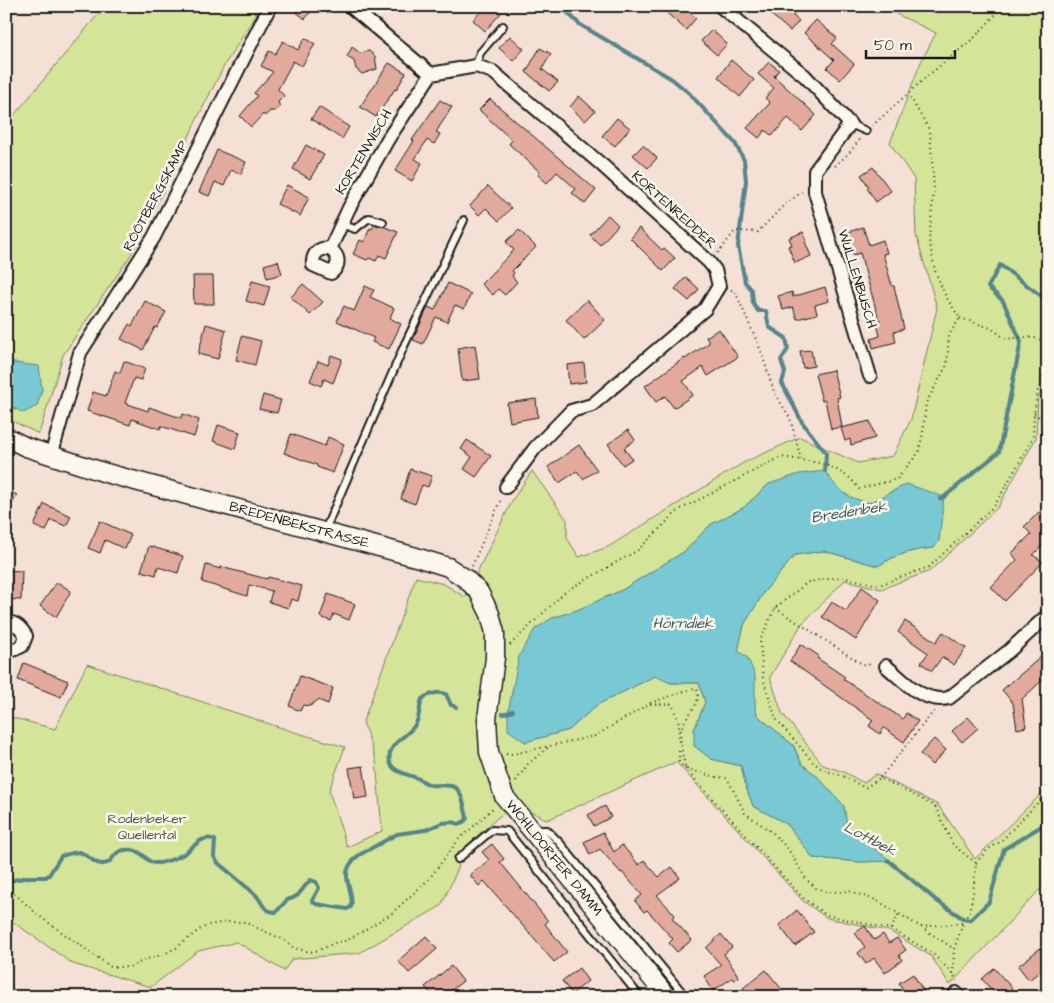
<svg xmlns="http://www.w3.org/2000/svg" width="1054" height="1003" font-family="'Architects Daughter',sans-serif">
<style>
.green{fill:#d4e599;stroke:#78805a;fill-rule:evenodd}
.water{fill:#79c9d4;stroke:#54848a}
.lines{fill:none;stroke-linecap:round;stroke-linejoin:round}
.stream{stroke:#54848a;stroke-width:4}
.building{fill:#e2aa9d;stroke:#1c1c1c}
.lane-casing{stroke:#1c1c1c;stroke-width:10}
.street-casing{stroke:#1c1c1c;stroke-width:16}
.secondary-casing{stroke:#1c1c1c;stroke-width:21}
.path{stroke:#1c1c1c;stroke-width:2;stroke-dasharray:1 4;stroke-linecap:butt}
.lane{stroke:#fbf7ec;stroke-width:6}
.street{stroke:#fbf7ec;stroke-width:12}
.secondary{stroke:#fbf7ec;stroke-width:18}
.labels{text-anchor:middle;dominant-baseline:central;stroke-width:5;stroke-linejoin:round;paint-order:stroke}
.street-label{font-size:14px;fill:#1c1c1c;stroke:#fbf7ec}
.park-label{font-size:14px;fill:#535842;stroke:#fbf7ec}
.water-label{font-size:15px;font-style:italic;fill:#3d595c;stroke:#fbf7ec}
</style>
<rect width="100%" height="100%" fill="#f4e0d4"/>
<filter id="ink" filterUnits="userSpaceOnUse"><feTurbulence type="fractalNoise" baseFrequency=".02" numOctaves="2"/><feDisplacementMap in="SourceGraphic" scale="10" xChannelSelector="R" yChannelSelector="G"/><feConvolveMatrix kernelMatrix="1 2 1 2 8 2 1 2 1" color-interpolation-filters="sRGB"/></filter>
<g filter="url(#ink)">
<path class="green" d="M105,6H262L225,64L196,121L167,184L130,256L63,355L39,434L14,422L6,415V403L16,410V362H6V125Z
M880,6H1048V384L1038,397L1036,438L998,507L930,571L881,589L845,580L801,625L770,677L782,713L823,765L844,772L864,783L876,774L938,805L975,859L1048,787V881L950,985L931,956L889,931L827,918L803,901L676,762L547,820C535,812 522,808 506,812C499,814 462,851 453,858L459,866L441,906L359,953L292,959L284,971L237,942L198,951L151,987L73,964L6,917V716L55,729L87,664L291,731L345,747L329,791L347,847L382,831L376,760L363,722L416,577L444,584L465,597L513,499L532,471L567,520V538L579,557L608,547L743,463L800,437L858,463L893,456L911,419L937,308L916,235L914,179L890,143L920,64L936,33ZM769,484L837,490L853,499L869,503L907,484L934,548C912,550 897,554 878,566L824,551L795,555L764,592L744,625L738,651L757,715L793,745L802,764L817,776L844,806L847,828L890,861L861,862L813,858L787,824L753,806L746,787L741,766L711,759L694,730L705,702L699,683H671L655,676L597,705L569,730L525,742L512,694L516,677L552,618L577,610L622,590L685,551L710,525L743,508Z"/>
<path class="water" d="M6,362L39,366L42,390L37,406L23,413L6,403Z
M825,471C839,492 844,496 869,503L907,484L944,497L939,541L934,548C912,550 897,554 878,566L824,551L795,555L764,592L744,625L738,651L747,657L755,675V706L757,715L793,745L802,764L817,776L844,806L847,828L891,861L861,862L813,858L787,824L753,806L746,787L741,766L711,759L694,746V730L705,702L699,683H671L655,676L597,705L569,730L525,742L508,730V713L519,656L535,629L552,618L577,610L622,590L685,551L710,525L743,508L769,484L799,474Z"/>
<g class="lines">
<path class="stream" d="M561,6L579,24L672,79L689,93L735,143L744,160L746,181L738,246L745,282L752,290L753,303L758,311H766L769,327L786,338L788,349L781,360L785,372L782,383L802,422L826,453L825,471
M940,499L944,497L999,452L1021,341L1003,301L988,287L1000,265L1044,298L1048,291
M503,714L513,711
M6,857L8,866L6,870
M888,860L937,901L964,919L970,920L989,902L1004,849L1048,822
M6,872L9,881L28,877H46L49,875L61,856C66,855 74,852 79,852C88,854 94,865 103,864C116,863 110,848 132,850C151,853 142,871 173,859C178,857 185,854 189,850C197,843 204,835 215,840L214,856L217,862L256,895C263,903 263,912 276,912L287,900L293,898L298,895L310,880L316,882L319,888L312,901L316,904L347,909L351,907C356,888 334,875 359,855L397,834L425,830L442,823L452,822L459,824L465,821L467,818C465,809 463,795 457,789C451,783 438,786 431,785C426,784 422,780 417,778C405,773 386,772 390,753C393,741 409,735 415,725C420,717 419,708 422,699C429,694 438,691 446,694L451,705L456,707"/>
</g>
<path class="building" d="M289,6H315L305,19Z
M486,6H493L501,13L485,31L473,20Z
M659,6H682L696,18L686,30Z
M773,6H792L797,11L793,16L799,21L790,31L768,12Z
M816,20L837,38L832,44L854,64L840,80L827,68L834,60L804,33Z
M712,30L727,44L717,55L701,41Z
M510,36L524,49L513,61L499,48Z
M305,38L315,44L302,66L293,61L278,89L284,96L278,102L280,107L275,111H270L265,116L263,114L251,127L240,116L257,96L254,93L273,72L261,66L269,51L275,54L283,41L298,50Z
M352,47L360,53L369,51L375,56L377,69L362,74L356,69L354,61L347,57Z
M540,48L551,54L542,69L558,82L549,91L526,72Z
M731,60L754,80L740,97L718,77Z
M769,62L779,70L774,76L816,115L802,131L788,118L772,136L765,130L759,138L747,128L770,103L765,98L774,88L758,74Z
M389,63L406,73L396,90L395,89L376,117L360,107Z
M579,96L595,111L585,121L570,107Z
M490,99L596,190L585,204L572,193L576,189L557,172L547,183L538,175L540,172L509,144L512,140L479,110Z
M440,100L452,107L436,132L440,134L434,144L427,140L415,159L422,163L412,181L395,171L414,141L412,140Z
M319,107L349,127L342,139L311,119Z
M617,118L630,128L615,146L602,136Z
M306,145L324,155L310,179L293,169Z
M643,145L657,158L648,168L633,155Z
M217,150L246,162L241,174L231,170L224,186L215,182L209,196L199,192Z
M873,167L891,191L876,202L867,188L869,187L861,175Z
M287,185L309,197L300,216L277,204Z
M488,186L511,208L499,221L486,208L479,215L470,206Z
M608,215L618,225L600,245L590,235Z
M374,225L385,227L398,232L386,258L379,255L376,261L369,258L367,260L353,254L360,240L364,242L370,228L372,229Z
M863,227L869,245L883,240L887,253L883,254L892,286H894L904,329L894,332L896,342L873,348L871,339L880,336L877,324L880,323L860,253L853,255L846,233Z
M639,228L662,250L664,248L675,258L663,271L630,238Z
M519,230L536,247L512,271L514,273L512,276L517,282L505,295L498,289L493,295L481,284L514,250L506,242Z
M803,232L807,241L805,242L811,256L795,263L788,246L792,245L789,238Z
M278,261L282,274L267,278L264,265Z
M193,276H213L214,304H194Z
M686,277L699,289L689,301L675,289Z
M252,281L270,286L264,306L246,301Z
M448,283L471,294L464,309L455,305L447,322L436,317L423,344L413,340L428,307L435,310Z
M303,284L323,302L310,315L291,297Z
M365,286L374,290L370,297L394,308L390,318L401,324L389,349L372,342L374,338L337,321L344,306L354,311Z
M825,287L829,301L815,305L817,314L797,319L793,307L783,310L778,296L792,292L793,297Z
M587,300L605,320L584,340L566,320Z
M145,301L166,312L157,328L155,327L143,350L121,339L129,324L132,326Z
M206,324L226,330L218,359L198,354Z
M719,329L738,357L708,376L703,367L683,381L693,395L674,408L665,396L656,402L645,386L684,358L685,359L709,343L706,337Z
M242,336L261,341L255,365L236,360Z
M475,345L480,379L462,381L458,348Z
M811,350L814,366L803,368L800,351Z
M331,355L342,359L333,383L324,379L321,386L310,381L318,361L328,365Z
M124,361L145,369L141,380L134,378L125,403L148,411L149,407L181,418L183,414L199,420L194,437L161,426L160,429L132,419L130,425L87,411L93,392L106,396L115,371L120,373Z
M584,363L586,382L569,384L567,365Z
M833,370L840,397L837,398L842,427L831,429L825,400L822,401L815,374Z
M263,395L281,400L277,413L259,409Z
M536,399L538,417L510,422L507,403Z
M870,421L875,438L851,445L850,439L845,441L841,428Z
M218,425L240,432L235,449L213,441Z
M628,430L635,440L624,448L632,459L623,465L608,444Z
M291,434L325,446L328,437L344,444L333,473L317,467V465L284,453Z
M467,440L491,456L476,477L464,469L472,457L461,449Z
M579,445L597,470L583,479L577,471L559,483L548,467Z
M410,469L432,476L428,487L422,485L415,504L401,499Z
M6,490L17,495L6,515Z
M44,504L71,516L66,526L51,520L46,531L34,526Z
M1039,512L1048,520V540L1033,555L1043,562L1005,601L991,587L1017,560L1012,553L1031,534L1024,527Z
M100,521L131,535L125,549L105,540L100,553L88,548Z
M149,546L183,556L178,573L158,567L156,575L141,571Z
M206,565L221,569V567L267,579L268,577L302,586L298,601L291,599L288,608L269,602L272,591L249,585L247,596L202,582Z
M6,570L22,571L21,600L6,599Z
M57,582L71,591L56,617L40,606Z
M862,587L880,600L856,640L822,617L832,602L846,611Z
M328,594L355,604L349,620L334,614L331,621L320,617Z
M905,621L936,642L943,632L966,648L954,665L942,657L932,671L921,663L928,653L898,632Z
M801,644L819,656L817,658L845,677L843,679L903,719L906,713L918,721L904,742L884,728L880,734L869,726L873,720L790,661Z
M1048,651V675L1022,699L1026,727L1017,729L1013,703L1002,690Z
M24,663L68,681L61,697L18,680Z
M300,676L333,688L328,704L318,700L310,706L303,705L300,711L289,706Z
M968,717L978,728L962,742L952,731Z
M934,739L946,750L932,765L920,754Z
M363,766L368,797L354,799L349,768Z
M605,806L611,817L594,826L588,815Z
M603,832L614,852L622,845L639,865L644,860L659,877L672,867L680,878L657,895L675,915L672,918L692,940L677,952L669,943L673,939L647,910L644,912L635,901L642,895L622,872L621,873L600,849L590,855L584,842Z
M492,844L504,859L500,862L548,921L545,924L567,952L554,962L484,881L479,886L470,875L489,860L482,852Z
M797,910L814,932L795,946L779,925Z
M865,926L874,940L883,934L889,943L897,938L906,950L899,955L902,960L885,973L874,958L866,964L858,953L865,947L855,933Z
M721,934L732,947L724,954L739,977L734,980L732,978L713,991L704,976L721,965L706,948Z
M426,936L437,949L409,973L398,961Z
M1048,942V965L1029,980L1018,966Z
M451,966L463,981L443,997H434L425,987Z
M579,968L588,981L572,994L562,981Z
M994,968L1012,988L1002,997H998L982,979Z
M766,970L788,997H750L743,988Z
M913,974L927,997H908L899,983Z"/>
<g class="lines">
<defs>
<path id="lane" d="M475,67L480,53L503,26
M850,124L866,131
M341,224L355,229L369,218L383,222
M325,530L404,346L464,220
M535,830H547L559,842L686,997
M458,859L492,830L507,831L640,997"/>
<path id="street" d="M350,6L431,74L476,66L493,72L602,165L709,262L715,270L719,286L705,309L592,405L571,411L535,448L506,487
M720,6L805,76L850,124L815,171V192L870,376
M330,249C340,256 340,266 331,273L313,265C312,254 319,247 330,249L349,208L388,139L431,74
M51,456L80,353L154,237L270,6
M6,622C17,623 21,628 26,636L22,646L13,650L6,649
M886,666C904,681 923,704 949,698L1010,650L1048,615
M956,993L959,997"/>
<path id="secondary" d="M6,437L26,447L106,473L416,557L448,567L466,579L479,592L490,614L495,633V658L487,719L489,752L504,796L667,997"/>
</defs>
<use href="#lane" class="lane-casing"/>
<use href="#street" class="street-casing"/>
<use href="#secondary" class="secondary-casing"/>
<path class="path" d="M872,126L924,79L975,37L998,12L1000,6
M835,166L850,152L860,139
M718,253L735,231L758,232L784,205L802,192
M731,290L735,291L761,351L774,392L790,418L801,459
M960,318L991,328L1006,339C1019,338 1039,333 1048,346
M1034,413L1048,424
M472,566L501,499
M775,608L862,664L873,665
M510,645L566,591L638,550L679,510L781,457L820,463L834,468L851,479L859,489L897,479L919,452L923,432L926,403L947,365L949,335L960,318L946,297L935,271L929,239L934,190L930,131L909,95
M650,703L694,688L697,690C703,704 684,716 681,730C679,740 683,759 686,769L716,777L727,778L745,813L773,833L788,849L806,879L816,888L829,892L849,891L876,900L921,927L954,949
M506,754H513L595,736L649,704H672L679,723V762L803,898L826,915L891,929L932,953L953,974L957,981
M880,778L934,711
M516,781L528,764L550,746
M976,863L987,850L1000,842L1048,792
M6,889L13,892L39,916L111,967H129L150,958L162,955L176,948L199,930L209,925L227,922H244L284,940L294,948L310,952L319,950L335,943L348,940L391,914L429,879L459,839L472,828L495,806
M921,927L963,923
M891,929L899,913
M953,974L954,949L963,923L969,912L973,894L976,863L953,845L935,806L880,778L865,788L845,777L822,769L813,762L776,719L763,678L760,641L775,608L808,582L841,577L879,585L929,567L995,505L1033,438L1034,413L1038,390L1048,363"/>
<use href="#lane" class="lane"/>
<use href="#street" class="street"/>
<use href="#secondary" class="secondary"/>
</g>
</g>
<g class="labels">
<g class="street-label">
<text transform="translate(364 152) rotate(-59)">KORTENWISCH</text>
<text transform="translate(156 196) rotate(-62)">RÖÖTBERGSKAMP</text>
<text transform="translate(674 210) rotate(42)">KORTENREDDER</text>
<text transform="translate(857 279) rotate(73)">WULLENBUSCH</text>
<text transform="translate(299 525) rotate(15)">BREDENBEKSTRASSE</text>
<text transform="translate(554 858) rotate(51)">WOHLDORFER DAMM</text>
</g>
<g class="park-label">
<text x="147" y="819">Rodenbeker<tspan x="147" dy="16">Quellental</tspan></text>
</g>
<g class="water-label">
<text transform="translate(849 512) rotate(-9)">Bredenbek</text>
<text x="683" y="623">Hörndiek</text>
<text transform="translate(870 839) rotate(28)">Lottbek</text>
</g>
</g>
<rect width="1054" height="1003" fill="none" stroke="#fbf7ec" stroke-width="25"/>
<rect x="12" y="12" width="1029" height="978" fill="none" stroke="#1c1c1c" stroke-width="2" filter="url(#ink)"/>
<path d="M866 50v8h89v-8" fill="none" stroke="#1c1c1c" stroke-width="2.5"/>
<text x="874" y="50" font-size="15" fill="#1c1c1c" stroke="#fbf7ec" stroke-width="4" paint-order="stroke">50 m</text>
</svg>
